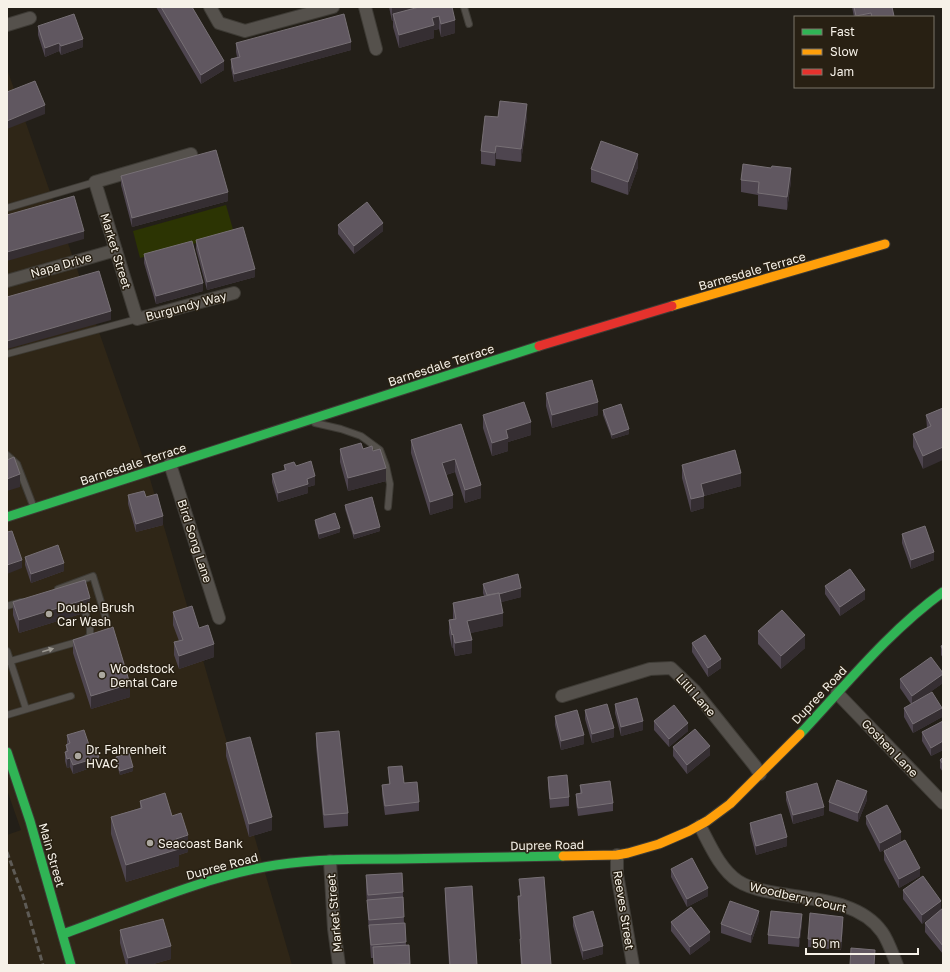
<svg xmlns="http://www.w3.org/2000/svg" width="950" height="972" font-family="'Golos Text',sans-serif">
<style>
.commercial{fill:#2f2617}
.green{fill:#2c3403}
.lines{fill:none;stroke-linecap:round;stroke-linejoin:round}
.lane-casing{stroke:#3e3b35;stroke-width:8}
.street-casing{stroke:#3e3b35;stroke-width:14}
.fast-casing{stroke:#3e3b35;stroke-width:11}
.slow-casing{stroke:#3e3b35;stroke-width:11}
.jam-casing{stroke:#3e3b35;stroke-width:11}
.lane{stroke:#55514c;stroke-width:6}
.street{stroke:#55514c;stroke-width:12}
.fast{stroke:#30b455;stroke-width:9}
.slow{stroke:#ff9f0a;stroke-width:9}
.jam{stroke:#e5322d;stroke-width:9}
.rail{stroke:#5e5b56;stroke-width:3;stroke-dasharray:6 3;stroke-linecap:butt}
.wall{fill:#4e454f}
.shaded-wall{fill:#352e32}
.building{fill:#605760;stroke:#777075}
.oneway{fill:#9d9992}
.poi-dot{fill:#aca89f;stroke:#282013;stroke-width:1.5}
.labels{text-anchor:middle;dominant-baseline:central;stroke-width:3;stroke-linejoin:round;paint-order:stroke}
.street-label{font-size:12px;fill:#f6f1e8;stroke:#282013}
.poi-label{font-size:12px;fill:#f6f1e8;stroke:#282013;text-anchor:start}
</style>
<rect width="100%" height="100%" fill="#231f18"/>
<path class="commercial" d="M7,69L148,472L292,965H7V835L21,830L7,790Z"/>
<path class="green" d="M226,205L234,233L140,258L133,231Z"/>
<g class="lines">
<defs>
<path id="lane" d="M464,7L469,24
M7,208L95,182
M7,354L137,319
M315,423L341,429L361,436L380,450L386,466L390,484L388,507
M7,455L17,464L34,508
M58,589L93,576L107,622
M7,606L21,602
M7,651L26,709
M7,662L84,640L90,636V628L85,612
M7,715L71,696"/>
<path id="street" d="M210,7L219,23L245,31L333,7
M365,7L376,49
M7,25L30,18
M191,154L95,182L137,319L234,293
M7,281L116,250
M170,464L219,618
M837,693L943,803
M562,696L650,669L671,668L694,690L755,766L760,774
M700,826C710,845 720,869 738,881C750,889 768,892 782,894C815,900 860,901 882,932C888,940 893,955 897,965
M617,855V874L633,965
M330,861L334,929L339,965"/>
<path id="fast" d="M7,517L539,346
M800,734C846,685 888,632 943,592
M7,752L30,821L71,965
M63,934C133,909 202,877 276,865C314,859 358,859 397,859C452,858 508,857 563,856"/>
<path id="slow" d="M672,306L885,244
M563,856L617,855L628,853L659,844L689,831L707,821L730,804L800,734"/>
<path id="jam" d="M539,346L672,306"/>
</defs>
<use href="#lane" class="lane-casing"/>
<use href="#street" class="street-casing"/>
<use href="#fast" class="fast-casing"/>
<use href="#slow" class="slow-casing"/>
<use href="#jam" class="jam-casing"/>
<use href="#lane" class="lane"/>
<use href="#street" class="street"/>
<use href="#fast" class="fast"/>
<use href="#slow" class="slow"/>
<use href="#jam" class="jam"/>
<path class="rail" d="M7,852L24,899L43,965"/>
</g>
<path class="wall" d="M156,7H192L224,70L201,84Z
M389,7H452L455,33L441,37L439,29L434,30V38L399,48L393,27V20L392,21Z
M852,7H892L894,17H854Z
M38,26L83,47L61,55L59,51L45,57L38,35Z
M236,43L351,50L234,82L231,68V59L237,57L236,52Z
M498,117H527L521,162L496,159L495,166L481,164V151Z
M638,167L628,195L591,182V169Z
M121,176L228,201L132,227L121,185Z
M741,180L791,181L787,210L758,206V195L741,192Z
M338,225L383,231L354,254L338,234Z
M196,240L255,277L207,290L196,249Z
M144,254L203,291L156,304L144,263Z
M546,393L598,415L552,428L546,406Z
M943,408L923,469L913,447V434L927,428L926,415Z
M603,410L629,434L612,439L603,415Z
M483,415L531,435L508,442V451L492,456L483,428Z
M461,424L481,498L465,503L455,472L446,475L453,508L430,515L411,453V440Z
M340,449H363L373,451L386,481L348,491L340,462Z
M284,465L296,466L315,485L308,487V493L278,502L272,482V474L284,470Z
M682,465L741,486L704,496V508L691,512L682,478Z
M128,495L163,525L136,532L128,504Z
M345,505L380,531L354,539L345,509Z
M315,520L340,532L319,539L315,524Z
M902,534L934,560L911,569L902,543Z
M25,557L64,571L31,583L25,565Z
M483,584L521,597L501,602L503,626L470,633L472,653L455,656L453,647L452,648L449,633V620L453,619V603L484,596L483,593Z
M825,586L865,599L840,616L825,594Z
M13,602L90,611L19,633L13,615Z
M173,612L199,628L214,657L179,669L174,655V642L179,641L173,625Z
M758,631L805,648L781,669L758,644Z
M73,640L130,697L91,709L73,653Z
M692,643L721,668L708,677L692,652Z
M943,645V658L941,655V646Z
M943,673V683L920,699L942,717L913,733L904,717V708L911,704L900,688V679Z
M615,704L643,730L621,736L615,713Z
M585,710L614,737L592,743L585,719Z
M555,716L584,744L561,750L555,725Z
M654,721L688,731L669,747L654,730Z
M943,721V750L931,756L922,741V732Z
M316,733L348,813V826L324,828L316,746Z
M67,735L91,751L99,765L73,774L70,767L67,768L65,761V752H66V745L67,744Z
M226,743L272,830L249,837L226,756Z
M673,747L710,755L687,774L673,756Z
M116,757L133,771L120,775L116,762Z
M943,757V772L940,768V760Z
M388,767L404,783L419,802V811L385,815L382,794V785L389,784Z
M548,777L569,797V806L550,808L548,786Z
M580,785L613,803V811L578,816L576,803V794L580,793Z
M786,792L824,815L793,824L786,800Z
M867,800L858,822L829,811V802Z
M140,801L172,816L188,852L179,855V866L126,882L111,834V817L140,808Z
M866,816L901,841L880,852L866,824Z
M750,823L787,846L756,855L750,832Z
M884,851L920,876L899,888L884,860Z
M671,869L708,896L687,907L671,877Z
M366,875L403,892L404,923H405L406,945H409L410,965H374L373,958H371L369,932V933L366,888Z
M519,879L551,965H521L520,952V939L518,909V896H520Z
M445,888L477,965H449L445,900Z
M903,890L941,901L922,924L903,899Z
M943,908V954L925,932V923Z
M573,917L603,954L583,960L573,926Z
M759,920L751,943L721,933V924Z
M671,922L710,940L690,955L671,931Z
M802,923L799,947L768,944V935Z
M843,925L841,950L808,947V939Z
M120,930L171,959L150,965H126L120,943Z"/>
<path class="shaded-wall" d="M395,7H423L393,14V20L392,21V8Z
M439,16V29L434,30V38L399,48V35L432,18Z
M455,20V33L441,37V24Z
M83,39V47L61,55V46Z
M351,42V50L234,82V74Z
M59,43V51L45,57V48Z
M224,61V70L201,84V75Z
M527,104V117L521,162V149Z
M45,105V114L7,129V121Z
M496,146V159L495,166V153Z
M638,154V167L628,195V182Z
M791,168V181L787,210V197Z
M228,192V201L132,227V218Z
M383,223V231L354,254V246Z
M84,231V239L7,261V252Z
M255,269V277L207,290V282Z
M203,283V291L156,304V296Z
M111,311V320L7,349V341Z
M598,402V415L552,428V415Z
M531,422V435L508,442V451L492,456V443L506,430Z
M629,429V434L612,439V435Z
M943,447V460L923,469V456Z
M455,459V472L442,476V463Z
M386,468V481L348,491V478Z
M741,473V486L704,496V508L691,512V499L701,484Z
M20,474V487L7,491V479Z
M315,476V485L308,487V493L278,502V493L307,479Z
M481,485V498L465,503V490Z
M453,495V508L430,515V502Z
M163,516V525L136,532V524Z
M380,527V531L354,539V534Z
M340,528V532L319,539V534Z
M934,552V560L911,569V560Z
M22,560V568L7,574V565Z
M64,563V571L31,583V574Z
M521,588V597L487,606V598Z
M865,590V599L840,616V607Z
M90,598V611L19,633V620Z
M503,613V626L467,634V621Z
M453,634V647L452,648V635Z
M805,635V648L781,669V656Z
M472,640V653L455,656V643Z
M214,644V657L179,669V656Z
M721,659V668L708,677V668Z
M943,674V683L912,705V696Z
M130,684V697L91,709V696Z
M942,708V717L913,733V724Z
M643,721V730L621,736V727Z
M688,723V731L669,747V739Z
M614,728V737L592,743V734Z
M584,735V744L561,750V741Z
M943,741V750L931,756V748Z
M710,746V755L687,774V765Z
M99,757V765L73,774V765Z
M70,758V767L67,768V759Z
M133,767V771L120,775V771Z
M867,791V800L858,822V813Z
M824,807V815L793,824V815Z
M272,817V830L249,837V824Z
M901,832V841L880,852V843Z
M188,835V852L179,855V866L126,882V865L176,839Z
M787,837V846L756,855V846Z
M920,868V876L899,888V879Z
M708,888V896L687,907V899Z
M941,901V910L922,924V915Z
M759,911V920L751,943V935Z
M802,914V923L799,947V938Z
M843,917V925L841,950V942Z
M710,932V940L690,955V947Z
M171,946V959L150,965H128V958Z
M603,946V954L583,960V951Z"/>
<path class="building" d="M161,7H192L224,61L201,75Z
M419,7H452L455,20L441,24L439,16L432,18L434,25L399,35L393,14Z
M854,7H892L894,16L889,17H872L871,13L856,16Z
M74,14L83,39L61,46L59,43L45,48L38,26Z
M344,14L351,42L234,74L231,59L240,57L236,43Z
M35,81L45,105L7,121V92Z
M500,101L527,104L521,149L496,146L495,153L481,151L485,116L498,117Z
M601,141L638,154L628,182L591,169Z
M216,150L228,192L132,218L121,176Z
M743,164L771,168L772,166L791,168L787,197L758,193L759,182L741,180Z
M74,196L84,231L7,252V215Z
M367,202L383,223L354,246L338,225Z
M243,227L255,269L207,282L196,240Z
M192,241L203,283L156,296L144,254Z
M99,271L111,311L7,341V297Z
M592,380L598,402L552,415L546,393Z
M524,402L531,422L506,430L508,438L492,443L483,415Z
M621,404L629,429L612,435L603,410Z
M943,408V447L923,456L913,434L931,426L926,415Z
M461,424L481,485L465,490L455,459L442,463L453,495L430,502L411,440Z
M361,443L363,449L372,446L373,451L380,449L386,468L348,478L340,449Z
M735,450L741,473L701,484L704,496L691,499L682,465Z
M14,457L20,474L7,479V460Z
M311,461L315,476L307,479L308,484L278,493L272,474L286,470L284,465L294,462L296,466Z
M144,491L146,497L157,494L163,516L136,524L128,495Z
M372,497L380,527L354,534L345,505Z
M335,513L340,528L319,534L315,520Z
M925,526L934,552L911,560L902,534Z
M12,531L22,560L7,565V532Z
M58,545L64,563L31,574L25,557Z
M850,569L865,590L840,607L825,586Z
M518,574L521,588L499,594V593L487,595L483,584Z
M85,580L90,598L19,620L13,602Z
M499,593L503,613L467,621L472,640L455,643L453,634L452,635L449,620L456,619L453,603Z
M192,606L199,628L208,625L214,644L179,656L174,642L183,640L173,612Z
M782,610L805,635L781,656L758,631Z
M113,627L130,684L91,696L73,640Z
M705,635L721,659L708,668L692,643Z
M943,645V650L941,646Z
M931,657L943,673V674L912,696L900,679Z
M932,692L942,708L913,724L904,708Z
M637,698L643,721L621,727L615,704Z
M607,704L614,728L592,734L585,710Z
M674,705L688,723L669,739L654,721Z
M577,710L584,735L561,741L555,716Z
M943,721V741L931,748L922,732Z
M695,729L710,746L687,765L673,747Z
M84,730L91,751L96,750L99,757L73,765L70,758L67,759L65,752L68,751L66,745L70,743L67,735Z
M339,731L348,813L324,815L316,733Z
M250,737L272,817L249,824L226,743Z
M129,753L133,767L120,771L116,757Z
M943,757V764L940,760Z
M402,766L404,783L417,782L419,802L385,806L382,785L390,784L388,767Z
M567,775L569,797L550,799L548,777Z
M837,780L867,791L858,813L829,802Z
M610,781L613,803L578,808L576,794L582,793L580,785Z
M817,783L824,807L793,815L786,792Z
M165,793L172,816L181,813L188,835L176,839L179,849L126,865L111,817L142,808L140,801Z
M887,805L901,832L880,843L866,816Z
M781,814L787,837L756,846L750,823Z
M905,840L920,868L899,879L884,851Z
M692,858L708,888L687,899L671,869Z
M402,873L403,892L368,895L366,875Z
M923,876L941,901L922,915L903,890Z
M544,877L551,965H522L520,939H521L518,896H521L519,879Z
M472,886L477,965H450L445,888Z
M403,897L404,917L369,920L367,900Z
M730,901L759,911L751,935L721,924Z
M691,907L710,932L690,947L671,922Z
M943,908V946L925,923Z
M593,911L603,946L583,951L573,917Z
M771,911L802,914L799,938L768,935Z
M810,913L843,917L841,942L808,939Z
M163,919L171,946L128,958L120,930Z
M405,923L406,942L371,945L369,925Z
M409,945L410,964L374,965L373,947Z
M851,948L875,950L874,965H850Z"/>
<defs><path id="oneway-solid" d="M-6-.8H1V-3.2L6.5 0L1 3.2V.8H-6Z"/></defs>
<use class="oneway" href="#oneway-solid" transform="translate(48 650) rotate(-16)"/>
<g class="poi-dot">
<circle cx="49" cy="614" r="4"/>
<circle cx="102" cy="675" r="4"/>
<circle cx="78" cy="756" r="4"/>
<circle cx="150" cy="843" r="4"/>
</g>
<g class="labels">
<g class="street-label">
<text transform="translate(116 251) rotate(73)">Market Street</text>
<text transform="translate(61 265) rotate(-16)">Napa Drive</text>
<text transform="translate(752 271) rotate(-16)">Barnesdale Terrace</text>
<text transform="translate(186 306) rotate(-15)">Burgundy Way</text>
<text transform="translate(441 365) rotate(-18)">Barnesdale Terrace</text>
<text transform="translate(133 464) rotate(-18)">Barnesdale Terrace</text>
<text transform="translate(195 541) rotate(72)">Bird Song Lane</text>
<text transform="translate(696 695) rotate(48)">Lilli Lane</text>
<text transform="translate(819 695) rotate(-47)">Dupree Road</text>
<text transform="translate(890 748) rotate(46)">Goshen Lane</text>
<text transform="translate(547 845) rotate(-1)">Dupree Road</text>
<text transform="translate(52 855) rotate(74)">Main Street</text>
<text transform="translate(222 866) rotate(-15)">Dupree Road</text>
<text transform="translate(798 897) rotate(13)">Woodberry Court</text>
<text transform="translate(624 910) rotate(81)">Reeves Street</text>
<text transform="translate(334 913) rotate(-95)">Market Street</text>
</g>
<g class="poi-label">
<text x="57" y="607">Double Brush<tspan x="57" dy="14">Car Wash</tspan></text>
<text x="110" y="668">Woodstock<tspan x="110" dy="14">Dental Care</tspan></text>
<text x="86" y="749">Dr. Fahrenheit<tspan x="86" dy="14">HVAC</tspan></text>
<text x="158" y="843">Seacoast Bank</text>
</g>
</g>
<rect width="950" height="972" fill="none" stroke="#f6f1e8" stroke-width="16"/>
<rect x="794" y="16" width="140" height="72" fill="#282013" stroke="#7a7468"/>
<rect x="802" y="29" width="20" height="6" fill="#30b455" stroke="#7a7468"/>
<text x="830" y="36" font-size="12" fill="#f6f1e8">Fast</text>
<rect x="802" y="49" width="20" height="6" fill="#ff9f0a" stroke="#7a7468"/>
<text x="830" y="56" font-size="12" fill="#f6f1e8">Slow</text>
<rect x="802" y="69" width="20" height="6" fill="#e5322d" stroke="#7a7468"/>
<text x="830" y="76" font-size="12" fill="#f6f1e8">Jam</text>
<path d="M806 948v6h112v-6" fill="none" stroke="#f6f1e8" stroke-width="2"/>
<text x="812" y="948" font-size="12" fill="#f6f1e8" stroke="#282013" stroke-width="3" paint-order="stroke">50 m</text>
</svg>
